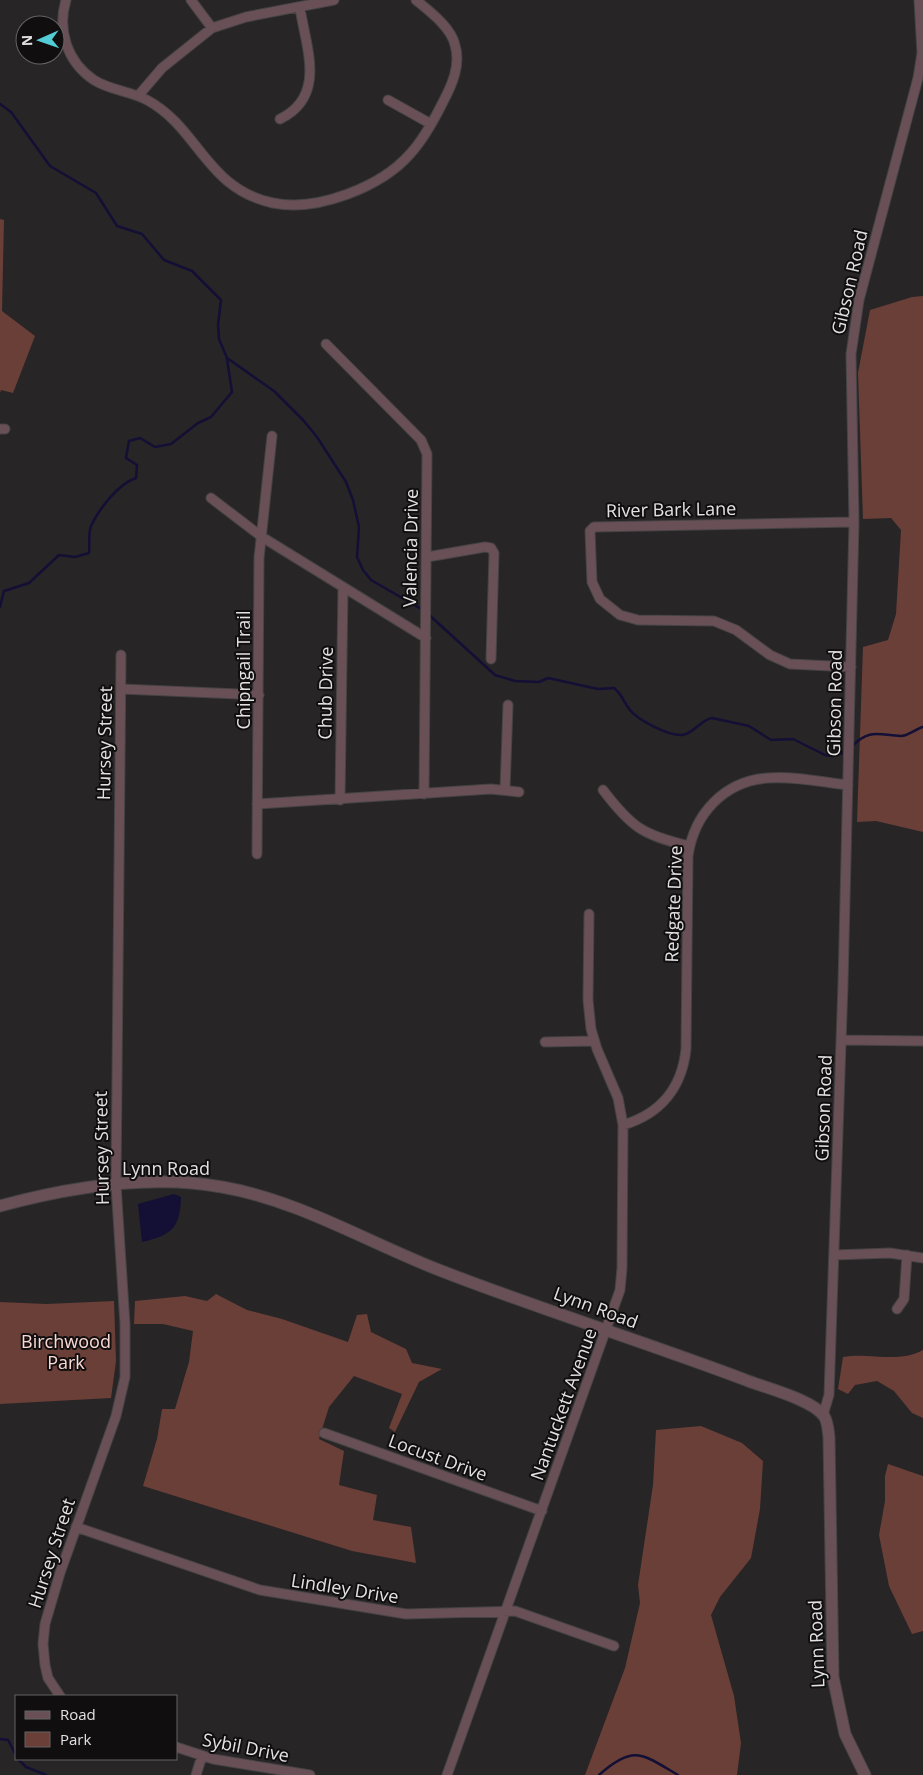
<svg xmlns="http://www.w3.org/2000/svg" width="923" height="1775" font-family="'Open Sans',sans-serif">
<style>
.green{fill:#693f38}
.water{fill:#130f35}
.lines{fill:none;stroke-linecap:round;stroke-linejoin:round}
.stream{stroke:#130f35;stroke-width:2.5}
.minor-casing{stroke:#464345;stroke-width:11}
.tertiary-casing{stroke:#464345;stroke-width:13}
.minor{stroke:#685056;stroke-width:9}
.tertiary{stroke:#685056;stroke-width:11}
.labels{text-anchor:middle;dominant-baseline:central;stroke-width:4;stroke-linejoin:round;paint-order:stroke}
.street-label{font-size:18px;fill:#e3e1e2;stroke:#100e0f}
.park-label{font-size:18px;fill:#fbd8d2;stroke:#100e0f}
</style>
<rect width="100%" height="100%" fill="#282527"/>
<path class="green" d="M0,219L4,220L2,311L35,336L13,393L1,390L0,393Z
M923,296V832L876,821L857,822L863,647L888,640L896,614L901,530L891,518L863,519L858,373L870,310L912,297Z
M216,1294L247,1310L282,1319L348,1342L357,1315L367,1314L371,1332L406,1349L412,1363L442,1369L419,1382L395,1432L389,1428L402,1394L354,1376L329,1407L319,1439L344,1451L339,1485L377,1495L373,1520L411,1527L416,1563L352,1551L143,1486L157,1439L162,1409H175L189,1362L193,1331L163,1324H134L135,1301L185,1296L207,1301Z
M114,1301L116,1361L111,1398L0,1404V1302L46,1304Z
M923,1350V1418L912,1413L894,1391L877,1381L855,1385L848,1394L838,1389L843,1357C871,1352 897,1364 923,1350Z
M701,1426L742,1443L763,1461L760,1509L751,1558L720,1597L711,1615L734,1696L741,1743L737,1775H585L625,1668L640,1603L638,1585L653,1485L656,1430Z
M888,1464L923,1476V1631L912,1634L889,1586L879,1535L885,1501V1476Z"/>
<path class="water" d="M174,1194L181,1197C180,1228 172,1235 142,1242L138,1204Z"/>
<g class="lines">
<path class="stream" d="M0,104L11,112L50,166L96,193L117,226L142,234L164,260L192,271L221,300L218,325L219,339L227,358L274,391L303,420L317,437L346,482L353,500L359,527L357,557L363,570L371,580L423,610
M0,607L4,591L29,583L59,555L75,557L89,553C90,545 88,533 91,526C99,509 118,484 136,478L137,465L126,458L129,441L140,438L155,447L171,444L198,423L211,417L232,392L227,359
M427,613L495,675L515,681L539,682L548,678L598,689L614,688C623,695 623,702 630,710C638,720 668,736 682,735C694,734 700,720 712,718L749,726L771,740L793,739L825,755L832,756L845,752
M851,747C870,728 878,735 901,736C907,736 916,729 923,727
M0,1739L8,1740L16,1755
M18,1759L26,1767L46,1775
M599,1775C634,1744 642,1754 678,1775"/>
<defs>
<path id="minor" d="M66,0C57,30 67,62 94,80C109,90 130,91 147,100C199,128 206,189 273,203C317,212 381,187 410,154C424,139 434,120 443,102C452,85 461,65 455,45C451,27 429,11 416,0
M191,0L212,28
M138,96L162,68L212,28L246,17L334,0
M388,100L431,124
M280,119C327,96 306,48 300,8
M326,344L421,440L427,454L424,794
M0,429H5
M211,498L262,537L426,638
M427,557L485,547L491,548L494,553L491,659
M851,667L790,664L770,655L736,630L714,621L638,620L620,615L600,599L592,582L590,531L594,527L854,522
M121,689L259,695
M505,790L508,705
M603,790C632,828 643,835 689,846
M340,800L343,587
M257,804L491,789L519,792
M257,854L259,558L272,436
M841,1040L923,1041
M545,1042L594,1041
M623,1125C660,1114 682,1088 686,1049L688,856C694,814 724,781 768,778C794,776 822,782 848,785
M834,1255L890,1253L923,1258
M897,1309L904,1299L907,1255
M823,1415L829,1395L843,984L854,522L851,354L859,300L918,78L922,53L919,0
M324,1433L542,1511
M76,1527L260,1590L406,1614L515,1611L614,1646
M60,1696L48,1678L45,1665L43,1644L45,1624L60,1573L116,1416L125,1377V1324L116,1185L121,655
M176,1747L213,1759L310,1775
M196,1775L202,1756
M447,1775L620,1290L622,1268L623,1125L618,1098L597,1049L591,1029L588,1000L589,914"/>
<path id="tertiary" d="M0,1206C70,1187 150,1174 222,1187C298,1200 367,1242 439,1270C539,1309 642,1341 743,1379C762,1387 812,1399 824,1416C828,1422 828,1430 829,1437L833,1677L845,1734L865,1775"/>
</defs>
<use href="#minor" class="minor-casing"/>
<use href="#tertiary" class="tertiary-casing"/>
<use href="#minor" class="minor"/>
<use href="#tertiary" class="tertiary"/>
</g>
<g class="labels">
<g class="street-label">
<text transform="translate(849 282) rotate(-77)">Gibson Road</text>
<text transform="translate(671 509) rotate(-1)">River Bark Lane</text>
<text transform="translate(410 548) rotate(-89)">Valencia Drive</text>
<text transform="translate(243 670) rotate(-90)">Chipngail Trail</text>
<text transform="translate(325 693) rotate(-89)">Chub Drive</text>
<text transform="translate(834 703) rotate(-89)">Gibson Road</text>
<text transform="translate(104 743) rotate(-89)">Hursey Street</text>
<text transform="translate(673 904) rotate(-88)">Redgate Drive</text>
<text transform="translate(823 1108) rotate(-88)">Gibson Road</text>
<text transform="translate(101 1148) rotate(-91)">Hursey Street</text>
<text x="166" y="1168">Lynn Road</text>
<text transform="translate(596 1307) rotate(20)">Lynn Road</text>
<text transform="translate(563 1404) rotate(-70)">Nantuckett Avenue</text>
<text transform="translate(438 1457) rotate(20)">Locust Drive</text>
<text transform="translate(51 1553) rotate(-72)">Hursey Street</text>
<text transform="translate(345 1588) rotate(9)">Lindley Drive</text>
<text transform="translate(816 1644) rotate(-92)">Lynn Road</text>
<text transform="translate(246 1747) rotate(11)">Sybil Drive</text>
</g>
<g class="park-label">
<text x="66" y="1341">Birchwood<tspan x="66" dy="21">Park</tspan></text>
</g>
</g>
<rect x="15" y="1695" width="162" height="65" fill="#100e0f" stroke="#646263"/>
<rect x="25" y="1711" width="25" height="8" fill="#685056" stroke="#646263"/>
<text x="60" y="1720" font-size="15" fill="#e3e1e2">Road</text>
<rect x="25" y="1732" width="25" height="15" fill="#693f38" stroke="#646263"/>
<text x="60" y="1745" font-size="15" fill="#e3e1e2">Park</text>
<g transform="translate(40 40) rotate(268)"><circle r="24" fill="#100e0f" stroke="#646263"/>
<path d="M0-4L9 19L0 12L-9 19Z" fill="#52ccd5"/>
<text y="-8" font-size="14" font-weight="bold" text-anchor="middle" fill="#e3e1e2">N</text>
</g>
</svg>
